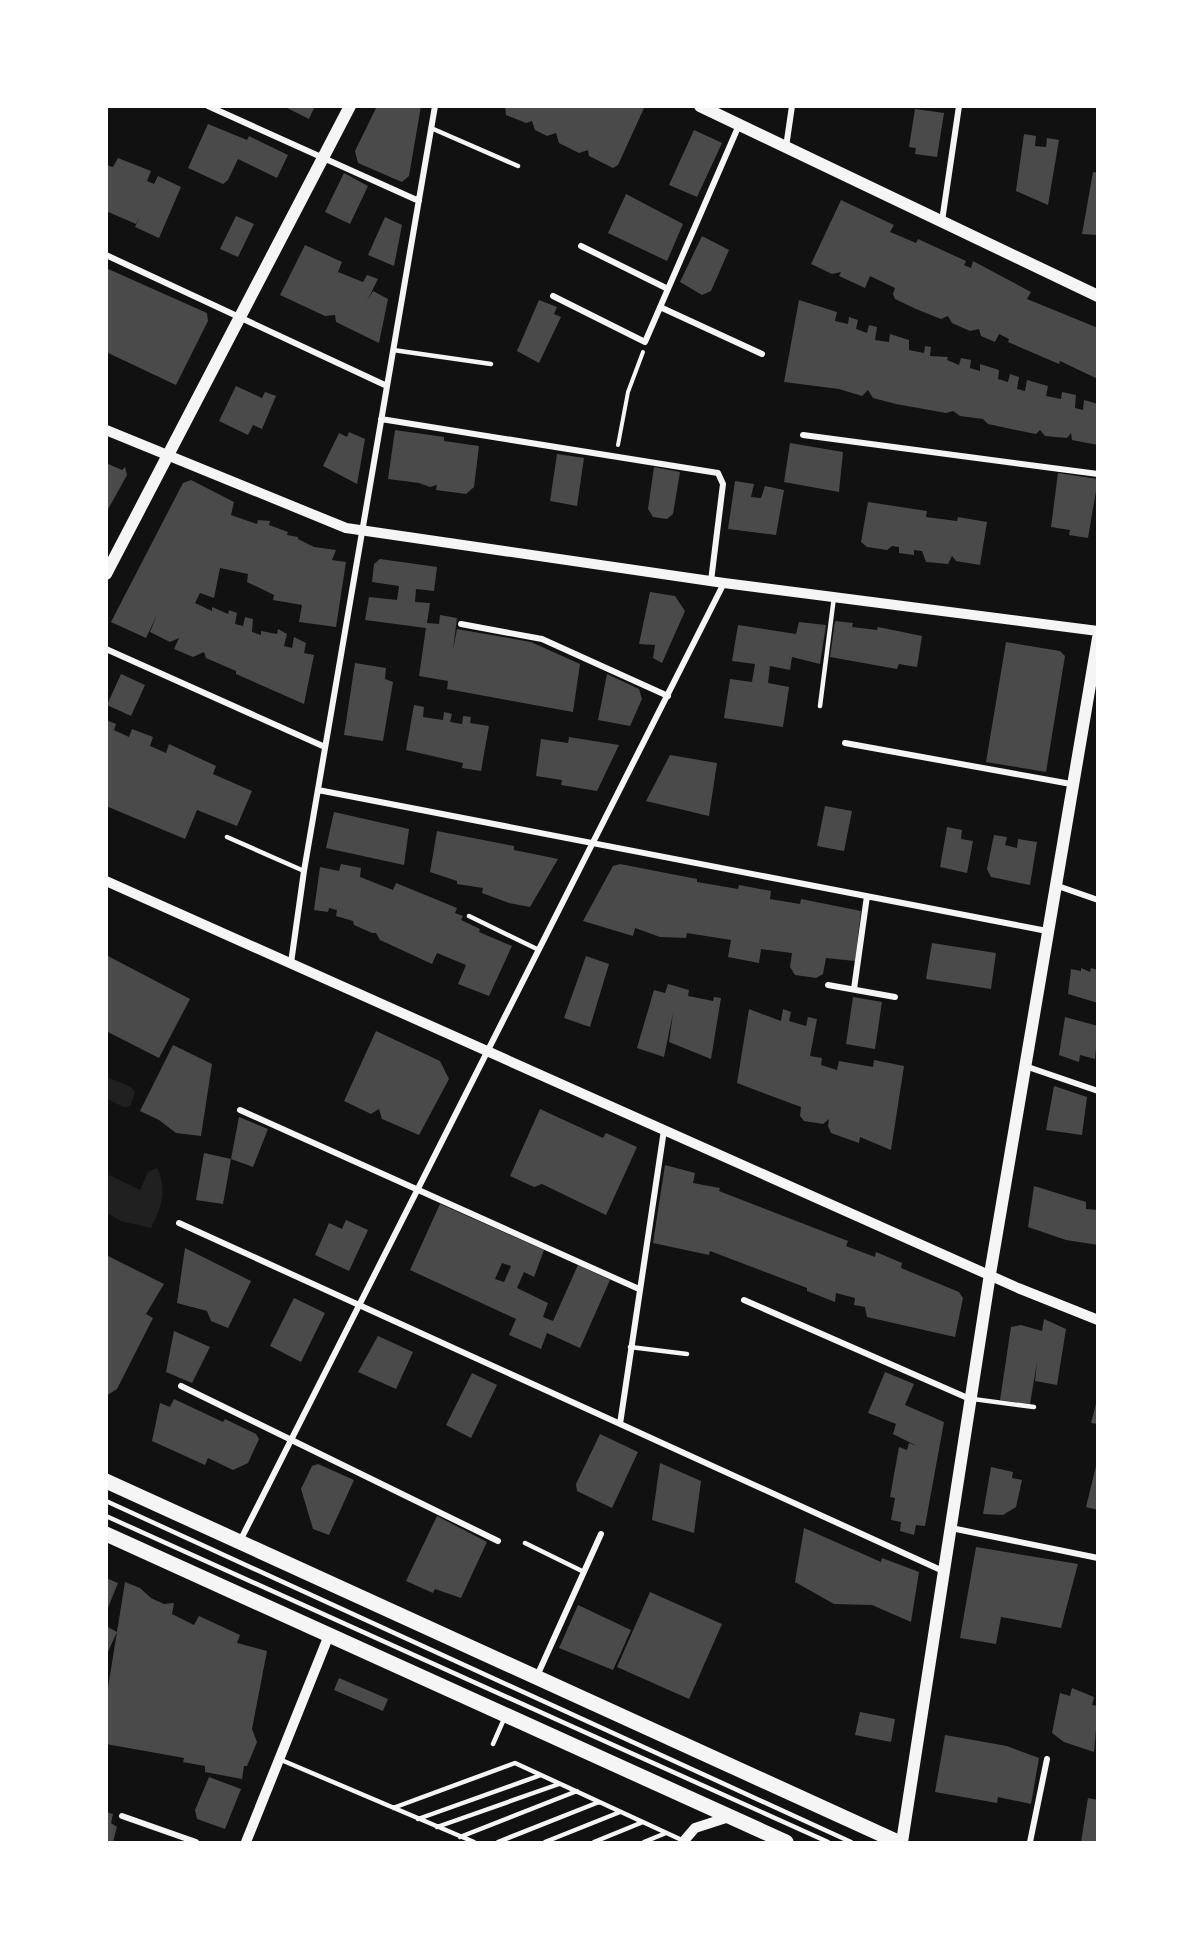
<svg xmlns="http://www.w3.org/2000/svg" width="1204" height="1949" font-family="'Roboto Condensed',sans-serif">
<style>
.green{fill:#202020}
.building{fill:#4a4a4a;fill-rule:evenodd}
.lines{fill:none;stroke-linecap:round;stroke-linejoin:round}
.path{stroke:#f5f5f5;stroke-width:4}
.service{stroke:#f5f5f5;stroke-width:4.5}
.minor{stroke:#f5f5f5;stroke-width:6}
.tertiary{stroke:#f5f5f5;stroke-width:10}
.secondary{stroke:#f5f5f5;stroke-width:12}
.primary{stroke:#f5f5f5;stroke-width:15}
</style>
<rect width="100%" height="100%" fill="#111"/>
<path class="green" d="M107,1077L131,1087L135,1092L131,1105L126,1108L107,1099Z
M157,1168C168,1190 161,1208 151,1228L121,1221L107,1213V1174L140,1190L148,1172Z"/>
<path class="building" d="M283,106H315L309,119Z
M377,106H421L409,176L402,182L358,163L355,151Z
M505,106H645L618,165L613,168L589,156L588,150L579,153L559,143L556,133L547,136L535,130L532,121L526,123L506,115Z
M915,109L944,113L937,157L915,154L916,148L909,147Z
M208,124L247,140L249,136L288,155L277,178L238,159L228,180L223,184L188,168Z
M694,130L722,143L697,197L669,185Z
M1024,134L1036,136L1035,146L1046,147L1047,138L1059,140L1048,205L1016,191Z
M118,158L151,171L147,181L154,184L158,176L181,187L159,238L135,227L141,214L136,224L106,211V165L113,167Z
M1093,172L1098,173V235L1082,234Z
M344,173L368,186L350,224L325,212Z
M626,194L683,224L667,261L608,233Z
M841,200L894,225L890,232L916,243L918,239L966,261L964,265L971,268L973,261L1031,292L1027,299L1098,328V379L1060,361L1059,364L1008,342L1009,339L999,334L995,342L981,336L979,329L970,331L952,323L948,316L941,319L916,309L895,299L893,294L895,288L870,276L865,288L839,276L841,272L832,274L811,264Z
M236,216L254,224L238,257L220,249Z
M385,217L402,225L394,266L368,255Z
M702,236L729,250L711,291L702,295L680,282Z
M305,245L342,262L338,272L363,282L367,275L378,279L367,301L373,291L388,299L379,343L336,322L335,315L325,316L280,295Z
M106,268L207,313L208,321L176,385L106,352Z
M539,300L557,307L554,314L561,317L539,363L517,351Z
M799,300L837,312L835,321L848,324L849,317L858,320L856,329L867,333L869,325L877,327L875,340L889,342L890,334L909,340V350L924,353L925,346L931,347L930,356L948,357L947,360L959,365L961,358L971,360L970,368L980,371V364L999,370L998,379L1008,382L1010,374L1019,377L1017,389L1025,391L1027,380L1048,386L1046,396L1061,399L1062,392L1076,395L1075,408L1083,410L1084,400L1098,404V445L1072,440L1071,433L1067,438L1045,436L1040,430L1036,434L1011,429L988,424L983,419L960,416L953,411L946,413L896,404L873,398L868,390L862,396L839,389L784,382Z
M236,386L262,398L265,392L276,396L262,429L253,425L248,435L219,421Z
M395,430L444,437V441L479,446L474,487L466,494L436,490L437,485L430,487L419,483L388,479Z
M349,432L365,439L357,484L323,466L339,433L347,437Z
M790,443L843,452L839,492L784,482Z
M557,454L584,458L577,506L550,501Z
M106,463L122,470L125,467L127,475L106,513Z
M654,467L680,472L673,514L667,519L653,517L648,509Z
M1058,473L1098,479L1088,538L1069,535L1070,530L1051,527Z
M191,480L234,502L231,515L257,524L258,520L270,521L269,525L288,532L287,535L298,537V539L314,547L336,550L332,560L346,562L336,627L299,622L302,605L273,600L274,595L247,582L248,574L220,568L214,598L200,593L195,603L212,611V607L228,614L229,610L237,613L235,624L243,626L245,617L253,619L252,632L261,635V631L277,634L278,629L287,634L284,646L292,648L294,637L306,643L304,653L314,655L304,704L236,674V671L206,658L204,652L193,657L174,649L179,638L170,642L150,632L157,615L146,638L111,622L183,483Z
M735,481L754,484L751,497L761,498L765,486L784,490L776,535L728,529Z
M868,502L927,511L926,517L957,521L958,517L987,522L980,565L956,561L952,556L948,564L926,562L922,551L914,550V555L899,553V547L892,546L887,550L867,547L861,542Z
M380,559L437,567L434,591L416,589L415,602L430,603L427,623L439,624L440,615L457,618L453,650L457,629L531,642L580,664L573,712L447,689L448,681L419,676L426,628L365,620L369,597L397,600L399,586L372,582L374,564Z
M650,592L675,596L685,611L662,663L653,658L655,645L639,644Z
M835,621L853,623L852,627L877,630L878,627L922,636L917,667L899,664L897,669L830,657Z
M799,622L826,625L820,664L792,657L790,670L770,666L768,683L789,687L783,727L724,718L730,679L752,682L755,664L732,661L738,625L796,634Z
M1006,642L1060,651L1065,656L1046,772L986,762Z
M355,663L386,668L385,679L393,682L383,741L344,735Z
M121,674L145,685L131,716L107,705Z
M607,674L639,689L642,699L630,726L598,720Z
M414,705L424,707L423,717L443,720L444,712L452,714L450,722L462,724L463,716L471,717L470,723L489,726L481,771L462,768L463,763L406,750Z
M106,720L116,724L114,730L129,737L132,729L153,737L150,746L166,753L169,744L216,766L213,774L252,791L237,826L197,810L185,839L106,806Z
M569,737L619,745L597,791L561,785L562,780L536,776L541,739L568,743Z
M670,755L717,763L709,816L646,801Z
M825,806L852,811L844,851L817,846Z
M334,812L409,829L404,865L326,848Z
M947,827L962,830L961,839L973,841L967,873L940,867Z
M437,831L514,846V850L558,859L530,907L509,903L482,893L483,888L457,884V881L430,872Z
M994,835L1007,837L1005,845L1017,848L1018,839L1037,842L1030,885L991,877L987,869Z
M341,864L361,868L360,877L393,890L396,883L457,908L455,913L463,916L461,920L480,929L479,932L512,946L489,996L458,984L466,965L437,953L432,964L380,940L376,933H372L354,925L353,921L336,916L337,910L329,908L328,912L314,910L320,867L339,871Z
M620,864L697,879V882L738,889L739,885L771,891L770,899L800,904L801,899L861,911L855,961L826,958L823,974L816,978L795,975L790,967L792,953L761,949L759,963L728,957L731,940L687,933L686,938L660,937L635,928L633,936L583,921L613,866Z
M932,943L996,953L991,989L926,979Z
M106,955L190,999L159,1058L106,1031Z
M586,956L609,964L590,1027L564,1018Z
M1081,968L1090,972L1091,968L1098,970V1003L1068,994L1071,969L1081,971Z
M668,984L689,990L688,996L713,1001L714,997L721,998L711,1059L669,1042L673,1013L664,1057L637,1048L654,990L665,993Z
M853,997L882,1002L875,1049L846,1044Z
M749,1009L781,1021L783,1009L791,1012L789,1021L806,1026L808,1017L817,1019L810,1056L822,1058L821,1065L837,1070L839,1061L873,1067L874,1060L904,1066L891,1150L860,1137L859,1143L831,1133L828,1126L829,1119L823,1124L804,1121L800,1116L801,1107L737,1083Z
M1065,1017L1098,1026L1095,1059L1080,1055L1079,1062L1059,1055Z
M376,1031L440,1061L449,1079L419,1135L382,1119L379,1109L371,1114L344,1101Z
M173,1045L212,1064L201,1136L176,1133L159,1120L140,1111Z
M1054,1086L1087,1097L1082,1135L1046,1130Z
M540,1109L603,1138L606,1133L637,1147L606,1215L542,1184L534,1187L510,1176Z
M239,1117L268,1129L253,1167L231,1159Z
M204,1153L231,1159L223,1204L196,1200Z
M665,1165L695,1173L693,1183L720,1188L719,1191L848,1241L846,1246L875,1257L876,1252L902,1263L901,1268L959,1292L963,1298L955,1337L867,1317L865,1307L854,1305L855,1298L836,1293L835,1302L807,1291V1288L710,1251L709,1255L653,1243Z
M1034,1186L1086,1202V1209L1098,1210V1245L1066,1240L1028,1227Z
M440,1204L544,1250L534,1277L524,1272L517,1288L548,1303L543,1317L553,1321L578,1265L610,1280L580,1348L547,1333L541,1349L509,1335L516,1319L410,1270ZM502,1263L511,1266L504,1282L495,1279Z
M346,1220L368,1230L349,1271L315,1255L329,1223L342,1229Z
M185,1248L251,1281L228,1328L211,1321L207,1311L177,1303Z
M106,1255L164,1284L146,1314L153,1318L117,1389L106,1396Z
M294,1298L325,1313L301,1362L270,1346Z
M1044,1319L1066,1329L1057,1385L1035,1381L1037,1362L1030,1404L1000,1400L1011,1327L1021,1325L1042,1331Z
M174,1331L210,1347L192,1383L166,1372Z
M378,1336L413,1352L396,1389L358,1372Z
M885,1372L914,1384L905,1405L944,1422L925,1526L916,1525L914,1535L900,1531L901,1522L891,1520L895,1498L890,1497L899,1447L907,1450L909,1443L917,1446L893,1434L896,1424L868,1413Z
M472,1373L497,1385L471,1438L446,1425Z
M174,1399L223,1422L225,1419L256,1434L259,1439L248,1463L233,1470L208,1458L205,1465L152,1441L160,1403L170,1407Z
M1097,1400H1098V1424L1091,1423Z
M600,1434L638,1452L612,1508L577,1491L576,1484Z
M1097,1462H1098V1510L1086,1507Z
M660,1463L701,1481L694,1533L652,1520Z
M318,1464L354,1480L329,1535L313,1529L301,1489L312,1466Z
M991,1467L1013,1472L1012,1478L1022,1480L1016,1507L1003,1515L983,1514Z
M437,1516L487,1542L461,1598L435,1589L433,1593L406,1581Z
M804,1528L881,1562L882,1558L919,1572L911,1622L872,1605L834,1604L795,1582Z
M976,1547L1078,1564L1061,1628L1001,1617L996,1644L960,1638Z
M106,1578L118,1583L107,1610H106Z
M125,1582L140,1588L151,1598L164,1604L174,1603L172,1614L194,1625L199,1616L240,1635L237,1643L267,1651L252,1729L257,1742L247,1766H244L242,1779L205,1772V1766L183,1762L184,1758L106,1744V1700Z
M650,1592L722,1624L689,1699L617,1667Z
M578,1605L631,1630L613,1670L559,1648Z
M106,1626L117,1632L106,1656Z
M339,1678L388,1699L383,1711L334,1690Z
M1072,1688L1094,1697L1092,1705L1098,1706L1094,1752L1064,1742L1052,1733L1060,1693L1070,1696Z
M860,1712L895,1719L891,1742L855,1735Z
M945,1735L1007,1746L1039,1758L1031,1804L998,1797L997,1803L935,1792Z
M209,1777L241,1789L225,1829L197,1819L195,1810Z
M1088,1798L1098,1800V1842H1081Z
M106,1812L113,1814L111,1823L117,1827L113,1842H106Z"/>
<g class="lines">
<path class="path" d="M618,445L628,392L643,352"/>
<path class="service" d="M431,128L518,166
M393,350L491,364
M820,706L834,597
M227,837L304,871
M469,916L539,950
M630,1347L687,1354
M973,1399L1034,1407
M106,1501L851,1842
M106,1516L828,1842
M525,1543L584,1572
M493,1744L504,1719
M279,1759L474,1842
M393,1808L515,1763L684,1841
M418,1819L541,1775
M437,1827L559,1784
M460,1837L577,1791
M498,1842L599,1802
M545,1842L620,1812
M594,1842L643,1822
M644,1842L666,1833"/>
<path class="minor" d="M208,106L419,201
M786,147L792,106
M942,221L959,106
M581,246L668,289
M106,255L387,386
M553,296L645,342L739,125
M660,307L762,354
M381,419L718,473L723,484L711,581
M803,435L1098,474
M461,624L542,639L668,696
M106,649L325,747
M845,743L1071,784
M318,790L1047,931
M1055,885L1098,900
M291,963L304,871L435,106
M828,985L895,997
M854,989L867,896
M1025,1066L1098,1091
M240,1110L639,1289
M179,1223L943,1571
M744,1300L970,1399
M181,1386L498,1541
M620,1424L664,1130
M951,1528L1098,1558
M240,1541L724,583
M537,1676L601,1534
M122,1816L196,1842
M1030,1842L1047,1759"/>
<path class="tertiary" d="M106,430L346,528L724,583L1098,631
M106,881L1018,1288L1098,1320
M246,1842L329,1635
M683,1842L695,1828L729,1817"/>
<path class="secondary" d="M700,106L1098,296
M106,574L350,106
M902,1842L990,1274L1098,638"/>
<path class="primary" d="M106,1481L898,1842
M106,1534L786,1842"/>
</g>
<rect width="1204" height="1949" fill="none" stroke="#ffffff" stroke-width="216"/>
</svg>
